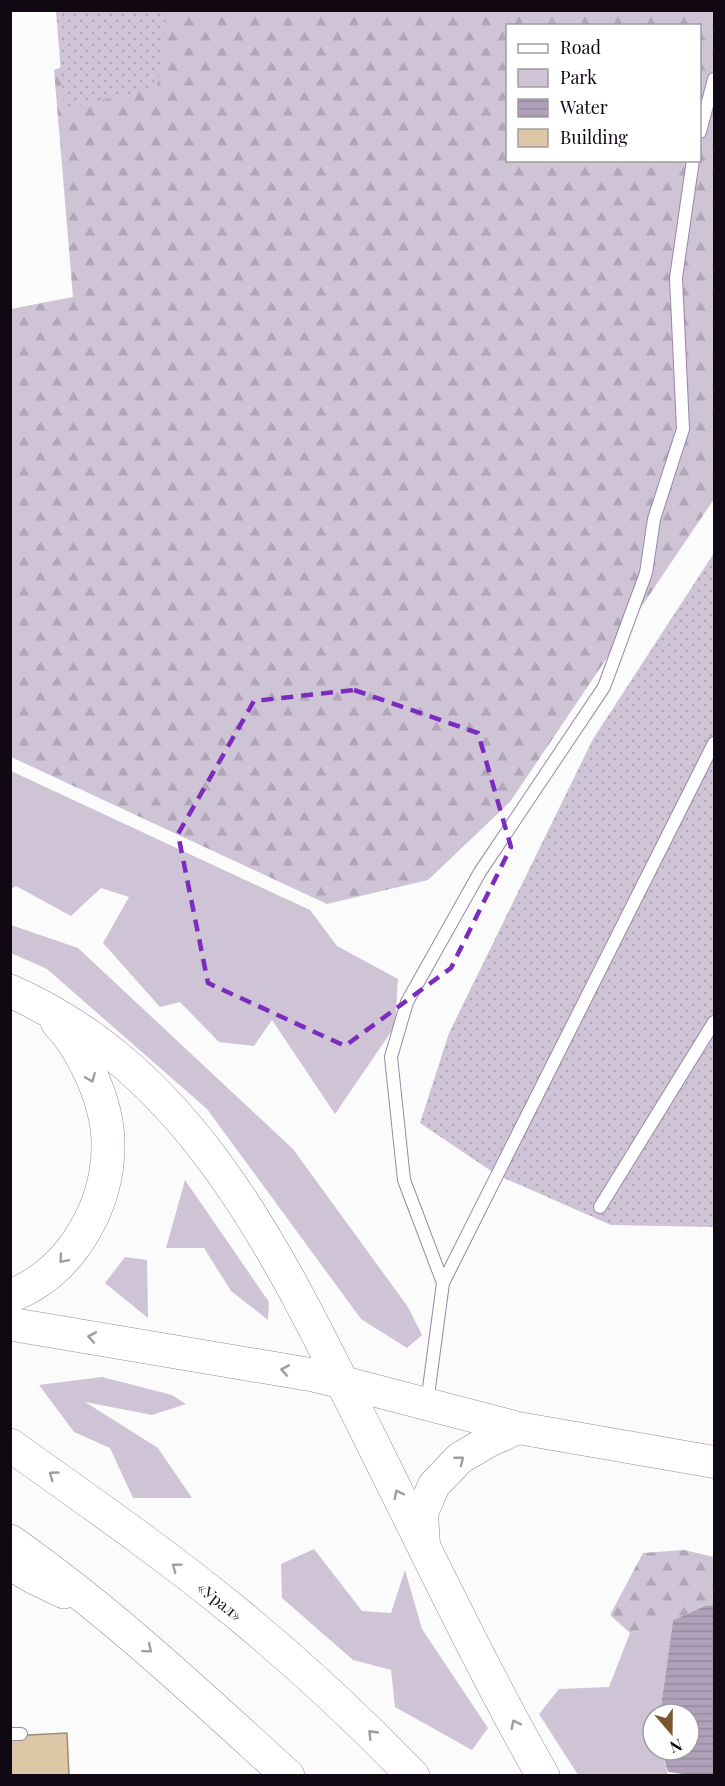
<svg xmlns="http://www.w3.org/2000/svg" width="725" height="1786" font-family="'Playfair Display',serif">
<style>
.green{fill:#cfc3d6}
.forest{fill:url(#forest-firs);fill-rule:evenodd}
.garden{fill:url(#garden-dots)}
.water{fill:url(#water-rules)}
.building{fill:#dec7a7;stroke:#9b8b75;stroke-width:1.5}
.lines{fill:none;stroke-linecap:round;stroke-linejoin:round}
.service-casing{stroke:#9b87a6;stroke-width:14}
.secondary-casing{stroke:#9b87a6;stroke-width:33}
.primary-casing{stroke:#9b87a6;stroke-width:34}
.trunk-casing{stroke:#9b87a6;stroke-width:34}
.service{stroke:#fff;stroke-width:12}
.secondary{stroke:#fff;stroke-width:32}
.primary{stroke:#fff;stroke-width:33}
.trunk{stroke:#fff;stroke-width:33}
.oneway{stroke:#9f9da1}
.marked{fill:none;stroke:#7b2cbf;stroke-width:4.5;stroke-dasharray:12 8;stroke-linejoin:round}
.labels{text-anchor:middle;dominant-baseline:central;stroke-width:4.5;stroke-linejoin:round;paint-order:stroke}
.street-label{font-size:16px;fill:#100913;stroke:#fff}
</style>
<defs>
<pattern id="forest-firs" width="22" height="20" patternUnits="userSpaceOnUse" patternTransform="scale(1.5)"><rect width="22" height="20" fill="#cfc3d6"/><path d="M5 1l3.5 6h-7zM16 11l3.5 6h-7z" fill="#b1a6b7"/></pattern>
<pattern id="garden-dots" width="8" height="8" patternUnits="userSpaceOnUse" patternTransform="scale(1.5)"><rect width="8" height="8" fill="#cfc3d6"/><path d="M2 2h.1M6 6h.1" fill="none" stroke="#b1a6b7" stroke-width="1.8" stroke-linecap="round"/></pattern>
<pattern id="water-rules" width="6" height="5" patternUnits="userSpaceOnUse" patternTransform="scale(1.5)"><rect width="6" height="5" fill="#b1a0ba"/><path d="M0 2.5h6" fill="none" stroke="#97889f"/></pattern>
</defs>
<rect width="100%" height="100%" fill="#fbfbfb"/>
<path class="green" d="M11,771L310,910L337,946L398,979L395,1026L335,1114L272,1020L254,1046L219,1042L180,1002L160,1007L103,943L129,897L101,888L71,916L16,886L11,889Z
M11,925L78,948L293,1149L408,1307L422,1335L407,1348L361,1319L207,1109L47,969L11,953Z
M185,1180L269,1302L268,1320L231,1291L204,1248H166Z
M125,1257L147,1260L148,1318L105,1283Z
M102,1377L172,1395L186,1404L152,1415L85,1402L158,1448L192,1498H133L110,1448L74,1432L39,1385Z
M314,1549L362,1611L391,1613L405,1570L422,1629L488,1728L472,1750L395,1707L391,1670L353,1660L282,1598L281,1564Z
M673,1620L660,1714H653V1750H661L668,1775H578L539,1714L559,1689L609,1687L630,1633Z"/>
<path class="forest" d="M137,11H714V499L510,802L428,880L327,904L11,757V309L73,297L54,70L123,42ZM508,26H700V160H508Z
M684,1550L714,1557V1605L705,1606L673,1620L630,1633L610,1615L643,1553Z"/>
<path class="garden" d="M56,11H167L157,88L64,108Z
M714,553V1227L611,1225L497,1175L420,1123L449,1033L593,739Z"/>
<path class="water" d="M714,1605V1775H690L668,1772L661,1750H689V1714H660L673,1620L705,1606Z"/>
<path class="building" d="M67,1733L69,1776H10V1736Z"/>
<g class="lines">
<defs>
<path id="service" d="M700,132L714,79
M600,1207L714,1022
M443,1283L404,1180L391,1057L407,1002L480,872L604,687L646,573L654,519L683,429L676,278L693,160
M427,1403L443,1283L714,743
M10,1734H21"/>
<path id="secondary" d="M342,1382L518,1428L714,1462
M424,1546L422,1513L434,1485L460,1458L489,1441L518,1428"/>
<path id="primary" d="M10,991C197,1073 282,1263 368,1434C425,1548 480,1665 543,1776
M10,1296C71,1273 109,1206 108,1143C108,1104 84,1050 57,1022
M10,1324L313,1375L342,1382
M10,1563L33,1577L64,1592"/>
<path id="trunk" d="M10,1445C87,1500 165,1554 238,1614C300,1665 358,1719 413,1776
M10,1541C110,1611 198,1694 288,1776"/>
</defs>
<use href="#service" class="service-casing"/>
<use href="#secondary" class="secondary-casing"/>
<use href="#primary" class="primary-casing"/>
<use href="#trunk" class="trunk-casing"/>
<use href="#service" class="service"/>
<use href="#secondary" class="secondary"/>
<use href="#primary" class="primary"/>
<use href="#trunk" class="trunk"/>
</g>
<defs><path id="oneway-chevron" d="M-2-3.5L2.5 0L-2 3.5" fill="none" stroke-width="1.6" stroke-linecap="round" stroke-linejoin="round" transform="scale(1.5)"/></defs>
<g class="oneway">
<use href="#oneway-chevron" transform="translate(91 1078) rotate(68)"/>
<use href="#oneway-chevron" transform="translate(63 1259) rotate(130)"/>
<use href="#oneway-chevron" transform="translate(92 1337) rotate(-170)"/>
<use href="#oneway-chevron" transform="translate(285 1370) rotate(-170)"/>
<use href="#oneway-chevron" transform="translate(460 1460) rotate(-39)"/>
<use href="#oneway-chevron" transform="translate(53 1475) rotate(-144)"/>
<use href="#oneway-chevron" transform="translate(398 1494) rotate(-117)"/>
<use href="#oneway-chevron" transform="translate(176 1567) rotate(-143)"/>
<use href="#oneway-chevron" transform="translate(148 1649) rotate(40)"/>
<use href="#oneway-chevron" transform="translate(515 1724) rotate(-117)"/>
<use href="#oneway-chevron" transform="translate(372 1734) rotate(-134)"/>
</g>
<path class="marked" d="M354,690L478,733L511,847L451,968L345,1046L208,983L178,834L254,701Z"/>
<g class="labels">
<g class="street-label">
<text transform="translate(220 1601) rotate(38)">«Урал»</text>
</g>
</g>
<rect width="725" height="1786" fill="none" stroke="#100913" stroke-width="24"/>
<rect x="506" y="24" width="195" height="138" fill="#ffffff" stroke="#9f9da1" stroke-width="1.5"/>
<rect x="518" y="44" width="30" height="9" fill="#ffffff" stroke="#9f9da1" stroke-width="1.5"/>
<text x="560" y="54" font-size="18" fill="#100913">Road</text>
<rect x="518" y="69" width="30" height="18" fill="#cfc3d6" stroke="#9f9da1" stroke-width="1.5"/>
<text x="560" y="84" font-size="18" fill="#100913">Park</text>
<rect x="518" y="99" width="30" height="18" fill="url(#water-rules)" stroke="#9f9da1" stroke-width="1.5"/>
<text x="560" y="114" font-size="18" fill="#100913">Water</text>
<rect x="518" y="129" width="30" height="18" fill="#dec7a7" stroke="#9f9da1" stroke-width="1.5"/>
<text x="560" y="144" font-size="18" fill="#100913">Building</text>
<g transform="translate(671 1732) rotate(160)"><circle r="28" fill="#ffffff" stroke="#9f9da1" stroke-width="1.5"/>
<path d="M0-4.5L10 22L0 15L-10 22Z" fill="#77592d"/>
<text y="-9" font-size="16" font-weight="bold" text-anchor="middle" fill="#100913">N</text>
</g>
</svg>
